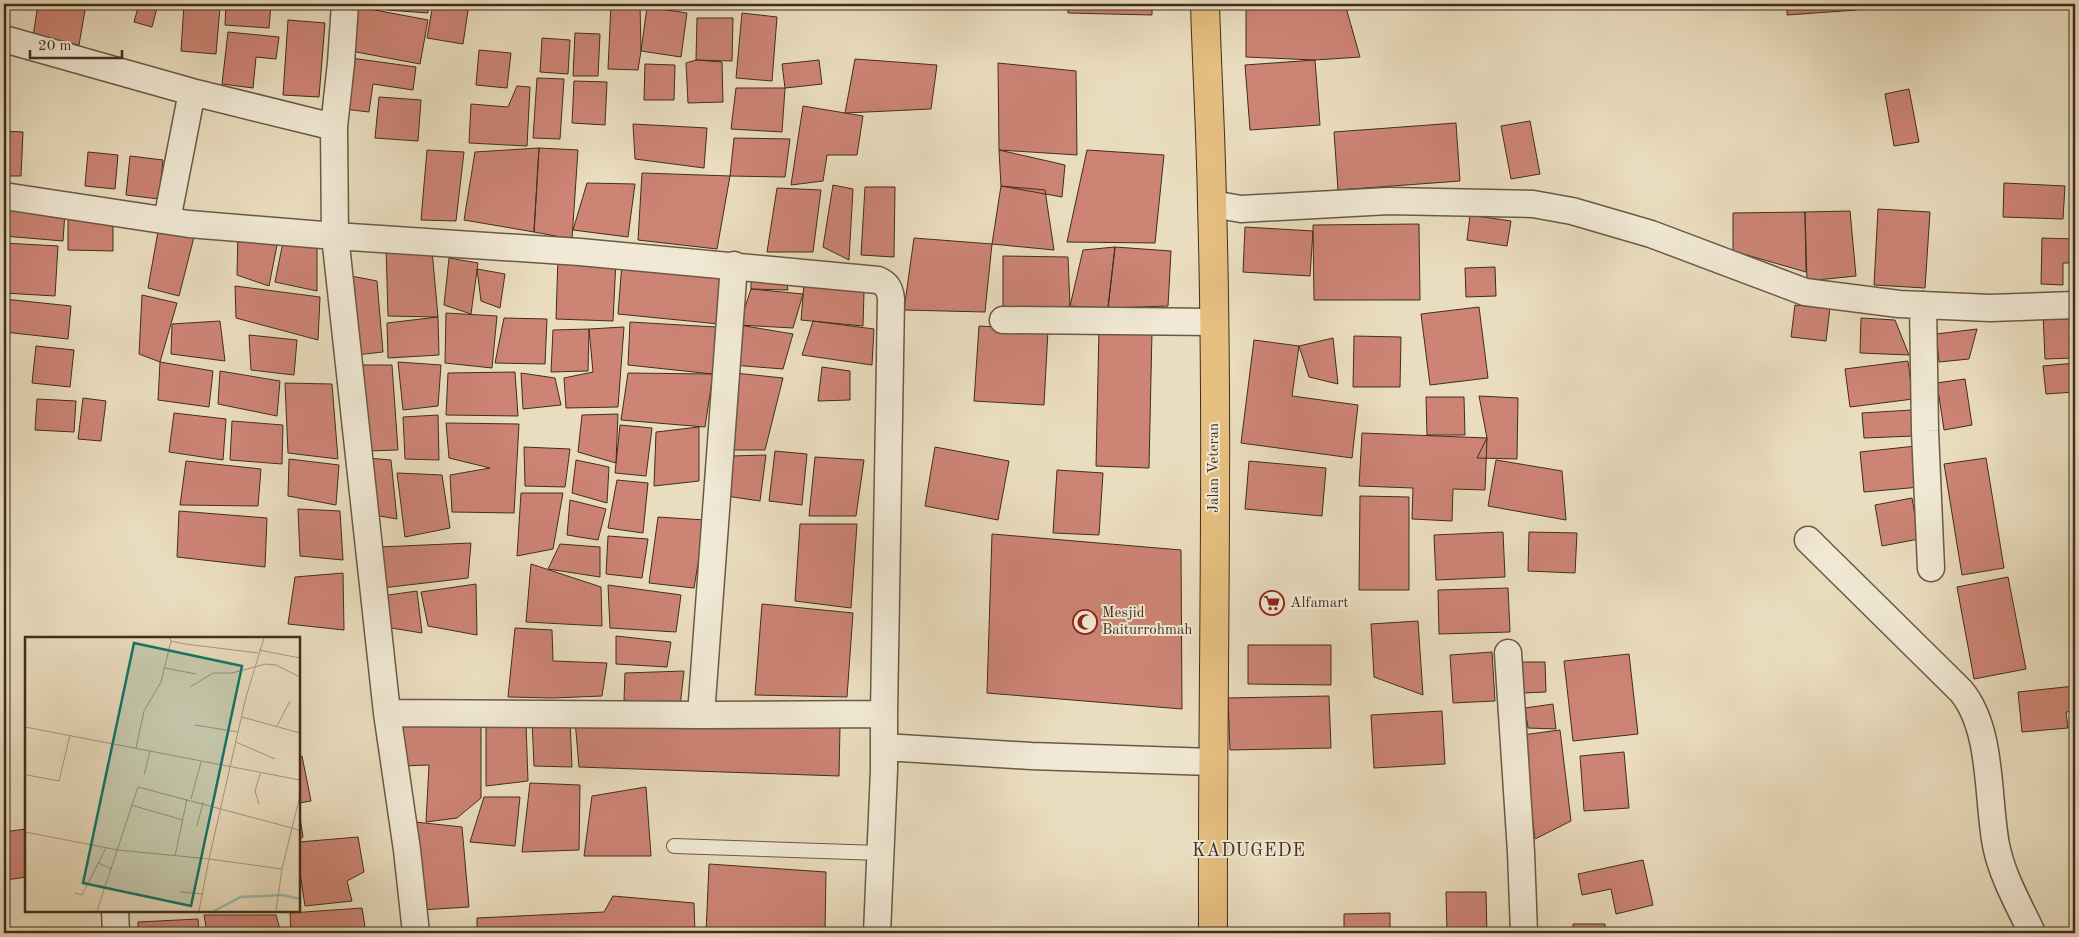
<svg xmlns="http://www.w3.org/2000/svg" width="2079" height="937" font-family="'Old Standard TT',serif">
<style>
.building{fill:#cd8475;stroke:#3f2e1c}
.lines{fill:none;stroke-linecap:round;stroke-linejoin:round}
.service-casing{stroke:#6a5a45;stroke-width:16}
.minor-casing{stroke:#6a5a45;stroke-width:29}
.trunk-casing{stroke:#3f2e1c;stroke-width:30}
.service{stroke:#f1e9d5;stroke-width:14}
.minor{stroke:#f1e9d5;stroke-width:26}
.trunk{stroke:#e5be80;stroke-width:28}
.labels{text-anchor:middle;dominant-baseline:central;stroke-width:4;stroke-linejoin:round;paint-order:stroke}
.street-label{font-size:15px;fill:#3f2e1c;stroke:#f1e9d5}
.poi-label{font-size:15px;fill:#3f2e1c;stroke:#f1e9d5;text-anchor:start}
.quarter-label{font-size:18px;letter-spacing:1px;fill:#3f2e1c;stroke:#f1e9d5}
.inset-river{fill:none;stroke:#98bcae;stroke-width:2.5}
.inset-road{fill:none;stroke:#a6977e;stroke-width:1}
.view{fill:#0f766e;fill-opacity:0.15;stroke:#0f766e;stroke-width:2.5}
.inset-edge{fill:none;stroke:#3f2e1c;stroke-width:2.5}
</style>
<rect width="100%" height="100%" fill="#eaddbf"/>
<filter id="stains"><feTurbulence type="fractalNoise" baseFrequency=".004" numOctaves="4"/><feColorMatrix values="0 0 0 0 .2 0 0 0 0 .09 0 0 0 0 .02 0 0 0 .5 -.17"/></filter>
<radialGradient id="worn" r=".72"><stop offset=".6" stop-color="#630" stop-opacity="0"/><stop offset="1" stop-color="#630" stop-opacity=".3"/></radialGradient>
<path class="building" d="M38,4H86L79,45L33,37Z
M139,4H158L152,27L134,22Z
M184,4L220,7L216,54L181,51Z
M226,4H271L269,28L225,25Z
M388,4H428V13L387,10Z
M433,4H469L463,44L427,38Z
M611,4H640L641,51L638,70L608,69Z
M1068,4H1152V15L1068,13Z
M1246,4H1345L1360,57L1315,60L1246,57Z
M1787,4H1856L1857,10L1787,15Z
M359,7L428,20L420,64L351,51Z
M647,7L687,13L681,57L641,51Z
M742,13L777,17L772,81L736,78Z
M697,18H733L732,61L696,60Z
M288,20L325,23L319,97L283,95Z
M228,32L279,37L276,59L256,57L253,88L222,84Z
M575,33L600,34L598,76H573Z
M542,38L570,40L568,74L540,72Z
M479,50L511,53L507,88L476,85Z
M351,58L416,67L413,90L373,84L369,112L344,109Z
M855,59L937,65L931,109L845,113Z
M696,60L722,62L723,102L688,103L686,63Z
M819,60L822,84L785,88L782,64Z
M1315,60L1320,125L1250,130L1245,65Z
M998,63L1076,71L1077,155L999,150Z
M645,64L675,65L674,100H644Z
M537,78L564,79L560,139L533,138Z
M574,81L607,82L605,125L572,123Z
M517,86L530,87L527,146L469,143L471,104L508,107Z
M736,88H785L782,132L731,129Z
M1909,89L1919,142L1894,146L1885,94Z
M379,97L421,100L418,141L375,138Z
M803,106L863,116L857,155H827L823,181L791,185Z
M1530,121L1540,174L1511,179L1501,126Z
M1456,123L1460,181L1338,190L1334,132Z
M633,124L707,128L704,168L635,159Z
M4,131L23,132L21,176H4Z
M734,138L790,139L785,177L730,176Z
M539,148L578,150L572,239L534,232Z
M539,148L534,232L464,220L475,152Z
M427,150L464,152L456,221L421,220Z
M999,150L1065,165L1062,197L1001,186Z
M1087,150L1164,155L1155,243L1067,242Z
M88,152L118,155L115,189L85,186Z
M130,156L163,160L159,199L126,195Z
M642,173L730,176L717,249L638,240Z
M587,183L635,184L628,237L573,230Z
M2004,183L2065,186L2063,219L2003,217Z
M833,185L853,189L849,260L823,247Z
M1001,186L1045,190L1054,250L992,244Z
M865,187H895L894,257L861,255Z
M777,188L821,190L813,252H767Z
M7,206L65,212L63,241L4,236Z
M1878,209L1930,212L1925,288L1874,285Z
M1850,211L1856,276L1807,281L1805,212Z
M1805,212L1806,272L1733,251V213Z
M68,215H113V251L68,250Z
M1470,215L1511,221L1507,246L1467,240Z
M1419,224L1420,300H1314L1313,225Z
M159,226L194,237L179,296L148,288Z
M1245,227L1313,231L1310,276L1243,272Z
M238,234L278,240L269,286L237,275Z
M914,238L992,244L985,312L904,310Z
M2042,238L2075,239V263H2063V285L2041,284Z
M283,242L317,244V291L275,282Z
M4,243L58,246L55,296L4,293Z
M386,247L432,250L438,317L388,316Z
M1115,247L1108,308L1070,306L1083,250Z
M1115,247L1171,251L1168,306L1108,308Z
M1003,256L1068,257L1070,306L1003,320Z
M558,257L616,260L613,321L556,319Z
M449,258L478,263L471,314L444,305Z
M622,263L724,269L719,324L618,314Z
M1495,267L1496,296L1466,297L1465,268Z
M477,269L505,274L500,308L481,301Z
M346,275L377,281L383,352L355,355Z
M751,277L786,279L788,290L751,289Z
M804,284L864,292L863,326L801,320Z
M235,286L320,297L318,340L236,318Z
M751,289L803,294L793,328L739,325Z
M142,295L177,303L160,362L139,354Z
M4,299L71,306L68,339L4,332Z
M1795,305L1830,308L1826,341L1791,337Z
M1479,307L1488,378L1430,385L1421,314Z
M2075,312V358L2045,359L2043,313Z
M446,313L497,316L492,368L445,363Z
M438,317L439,355L388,358L387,323Z
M504,318L547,319L545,364L495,363Z
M1861,318L1895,320L1909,355L1860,353Z
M220,321L225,361L171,354L172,324Z
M813,321L874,329L872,365L802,355Z
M630,322L716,327L713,374L628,365Z
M739,325L793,334L783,369L732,365Z
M979,326L1048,330L1044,405L974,401Z
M624,327L618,407L566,408L564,378L593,372L589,329Z
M589,329L588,371L551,372L553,330Z
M1099,329L1152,331L1149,468L1096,466Z
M1977,329L1969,359L1939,362L1936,334Z
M249,335L297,340L294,375L251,370Z
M1354,336L1401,337L1400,387H1353Z
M1333,338L1338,384L1309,377L1299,346Z
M1254,340L1299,346L1292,396L1358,405L1352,458L1241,443Z
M36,346L74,350L70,387L32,383Z
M1908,361L1913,399L1850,407L1845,369Z
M160,362L213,371L209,407L158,400Z
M398,362L441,365L438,406L403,410Z
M2075,363V392L2046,394L2043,366Z
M358,365H392L398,450L366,451Z
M822,367L850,371V400L818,401Z
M220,371L280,381L277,416L218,404Z
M515,372L518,416L446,415L448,373Z
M521,373L555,378L561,405L523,409Z
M628,373L713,374L705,427L621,420Z
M735,373L783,378L765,450H731Z
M1965,379L1972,425L1944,430L1937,383Z
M285,383L332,384L338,459L288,453Z
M1479,396L1518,398L1517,459L1477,458L1487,438Z
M1426,397H1464L1465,435H1427Z
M83,398L106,401L101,441L78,439Z
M37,399L76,401L74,432L35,430Z
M1912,410L1914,436L1864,438L1862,413Z
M174,413L226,419L223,460L169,452Z
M618,414L616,463L578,452L582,415Z
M438,415L439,460L405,459L403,417Z
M232,421L283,425L282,464L230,460Z
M446,423L519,424L514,513L452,512L450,475L490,468L449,458Z
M620,425L652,428L646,476L615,473Z
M699,427V481L654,486L656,432Z
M1362,433L1487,438L1485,490L1453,489L1452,521L1412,519L1413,488L1359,486Z
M1916,446L1920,487L1864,492L1860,452Z
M524,447L570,449L565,487L525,486Z
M935,447L1009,461L998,520L925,506Z
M775,451L807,454L802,505L769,501Z
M766,455L760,501L726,496L732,456Z
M815,457L864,460L856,516H809Z
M367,458L391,460L397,519L374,515Z
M1986,458L2004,568L1962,575L1944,464Z
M289,459L339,465L336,505L288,496Z
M576,460L609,467L607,503L572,493Z
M1496,460L1562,471L1566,520L1488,506Z
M186,461L261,469L258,506L180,505Z
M1249,461L1326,468L1322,516L1245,509Z
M1057,470L1103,473L1099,535L1053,533Z
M397,473L442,475L450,528L405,537Z
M617,480L648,483L643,533L608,528Z
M521,493H563L553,549L517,556Z
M1360,496L1409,497V590H1359Z
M1912,498L1919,539L1882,546L1875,505Z
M570,500L606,509L598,540L567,535Z
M298,509L340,511L343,560L300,556Z
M179,511L267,518L265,567L177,557Z
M658,517L705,520L694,588L649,583Z
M800,524H857L851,608L795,601Z
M1503,532L1505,577L1436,580L1434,535Z
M1529,532L1577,533L1575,573L1528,571Z
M992,534L1181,550L1182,709L987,693Z
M608,536L648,539L642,578L606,574Z
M471,543L468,578L382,588L379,547Z
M560,544L600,547V577L548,569Z
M531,564L601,587L602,626L526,622Z
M343,573L344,630L288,624L295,577Z
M2008,577L2026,669L1974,679L1957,587Z
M476,584L477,635L428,626L421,592Z
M608,585L681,595L676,632L610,628Z
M1508,588L1510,632L1439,634L1438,590Z
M417,591L422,633L385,627L381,596Z
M762,604L853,613L847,697L755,695Z
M1418,621L1423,695L1374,677L1371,624Z
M515,628L552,630L553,661L607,663L602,696L552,698L508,697Z
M616,636L671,642L667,667L616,664Z
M1248,645H1331V685L1248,684Z
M1492,652L1495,701L1453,703L1450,655Z
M1629,654L1638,734L1573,741L1564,661Z
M1521,662H1545L1546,692L1522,693Z
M684,671L680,707L624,700L625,673Z
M2075,686V711L2066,712L2068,728L2022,732L2018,692Z
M1329,696L1331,748L1230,750L1228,698Z
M1553,704L1556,729L1528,728L1525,708Z
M1442,711L1445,764L1374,768L1371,715Z
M486,716L526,724L528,781L486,786Z
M394,717L481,718V798L457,818L426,822L429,765L400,766Z
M532,719L570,720L572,767L534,766Z
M575,720L840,727L839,776L579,767Z
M1560,730L1571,821L1535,839L1522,735Z
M1624,752L1629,808L1584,811L1580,756Z
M302,756L311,801L299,803V757Z
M530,783L580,785L579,850L522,852Z
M646,787L651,856H584L592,796Z
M484,797H520L515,846L470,842Z
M299,811L303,837L299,840Z
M415,822L462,827L469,907L420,910Z
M26,829V877L6,880L4,860V832Z
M358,837L364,872L347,881L352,901L305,906L299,866V842Z
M1643,860L1653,905L1616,914L1611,889L1582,895L1578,874Z
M709,864L826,872L825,933H706Z
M1446,892H1486L1487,933H1447Z
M613,896L694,903L695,933H477V918L604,912Z
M362,908L366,933H291L290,913Z
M1390,913V933H1344V914Z
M204,915H276L281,933H207Z
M198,919L199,933H138V922Z
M1573,924H1605V933H1573Z
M1240,932L1328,933H1240Z"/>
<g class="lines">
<defs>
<path id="service" d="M674,846L880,853"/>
<path id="minor" d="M345,4L341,63L334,127L335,236L387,713L407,850L416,933
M4,39L192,92L334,127
M4,196L189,224L335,236L580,252L878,280C887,284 890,289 891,299L884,714V770L877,933
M1212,204L1241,209L1389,201L1533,204L1572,211L1651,234L1805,292L1899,304L1990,308L2075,305
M167,220L192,92
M1923,305L1925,431L1931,568
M1003,320L1214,322
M1808,540L1961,691C1993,729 1987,798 1996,845C2002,876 2019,905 2032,933
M1508,653L1521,852L1524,933
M387,713L701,715L884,714
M701,715L734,265
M884,747L1031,756L1212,762
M115,911L116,933"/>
<path id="trunk" d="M1205,4C1207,71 1211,138 1212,204C1219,447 1212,690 1213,933"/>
</defs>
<use href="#service" class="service-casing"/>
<use href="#minor" class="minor-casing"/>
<use href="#trunk" class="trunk-casing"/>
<use href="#service" class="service"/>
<use href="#minor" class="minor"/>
<use href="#trunk" class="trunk"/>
</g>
<defs>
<symbol id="supermarket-ring" viewBox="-11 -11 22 22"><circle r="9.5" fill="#f1e9d5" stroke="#8f2418" stroke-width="1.5"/><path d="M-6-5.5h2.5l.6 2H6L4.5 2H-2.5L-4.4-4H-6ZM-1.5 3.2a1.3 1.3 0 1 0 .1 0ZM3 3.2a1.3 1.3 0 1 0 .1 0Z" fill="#8f2418"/></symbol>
<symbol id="mosque-ring" viewBox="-11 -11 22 22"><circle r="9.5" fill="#f1e9d5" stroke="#8f2418" stroke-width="1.5"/><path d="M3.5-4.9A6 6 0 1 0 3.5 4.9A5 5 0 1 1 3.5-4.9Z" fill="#8f2418"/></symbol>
</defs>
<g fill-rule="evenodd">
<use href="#supermarket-ring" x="1258" y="589" width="28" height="28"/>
<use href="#mosque-ring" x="1071" y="608" width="28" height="28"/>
</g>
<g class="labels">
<g class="street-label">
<text transform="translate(1214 468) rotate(-90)">Jalan Veteran</text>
</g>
<g class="poi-label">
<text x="1290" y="603">Alfamart</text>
<text x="1102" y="613">Mesjid<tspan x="1102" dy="17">Baiturrohmah</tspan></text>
</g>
<g class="quarter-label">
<text x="1249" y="851">KADUGEDE</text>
</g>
</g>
<g transform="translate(25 637)">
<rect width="275" height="275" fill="#eaddbf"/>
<path class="inset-river" d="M189,274L216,260L258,258L275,262"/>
<path class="inset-road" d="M145,1L146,4L160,7L233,16M234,13L275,21M140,31L171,37M165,50L188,36H207L241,27L251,28L275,40M217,80L275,96M170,88L213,95M252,89L265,64M0,90L275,143M211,105L250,122M111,111L119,74L136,45L146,4M2,138L34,144L45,98M119,138L125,114M275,159L267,191L275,194M166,162L176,125M234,167L230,154L235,137M106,168L158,183M172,189L178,165M0,195L93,213L184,222L221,60L239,1M150,219L162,162M73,226L87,232M155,255L178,257M50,256L57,258L81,211M72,274L113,150L267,191L257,232L184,222L174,274M251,274L257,232"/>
<path class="view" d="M109,6L217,29L166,269L58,246Z"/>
<rect width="275" height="275" class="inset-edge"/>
</g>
<rect width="2079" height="937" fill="none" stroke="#eaddbf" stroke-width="20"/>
<rect x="5" y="5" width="2069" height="927" fill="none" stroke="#3f2e1c" stroke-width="2.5"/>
<rect x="10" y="10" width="2059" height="917" fill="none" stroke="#3f2e1c"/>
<path d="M30 50v8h92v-8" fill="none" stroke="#3f2e1c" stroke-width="2.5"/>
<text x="38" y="50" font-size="15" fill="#3f2e1c" stroke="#f1e9d5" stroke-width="4" paint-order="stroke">20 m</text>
<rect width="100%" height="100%" filter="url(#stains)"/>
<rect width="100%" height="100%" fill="url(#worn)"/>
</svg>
